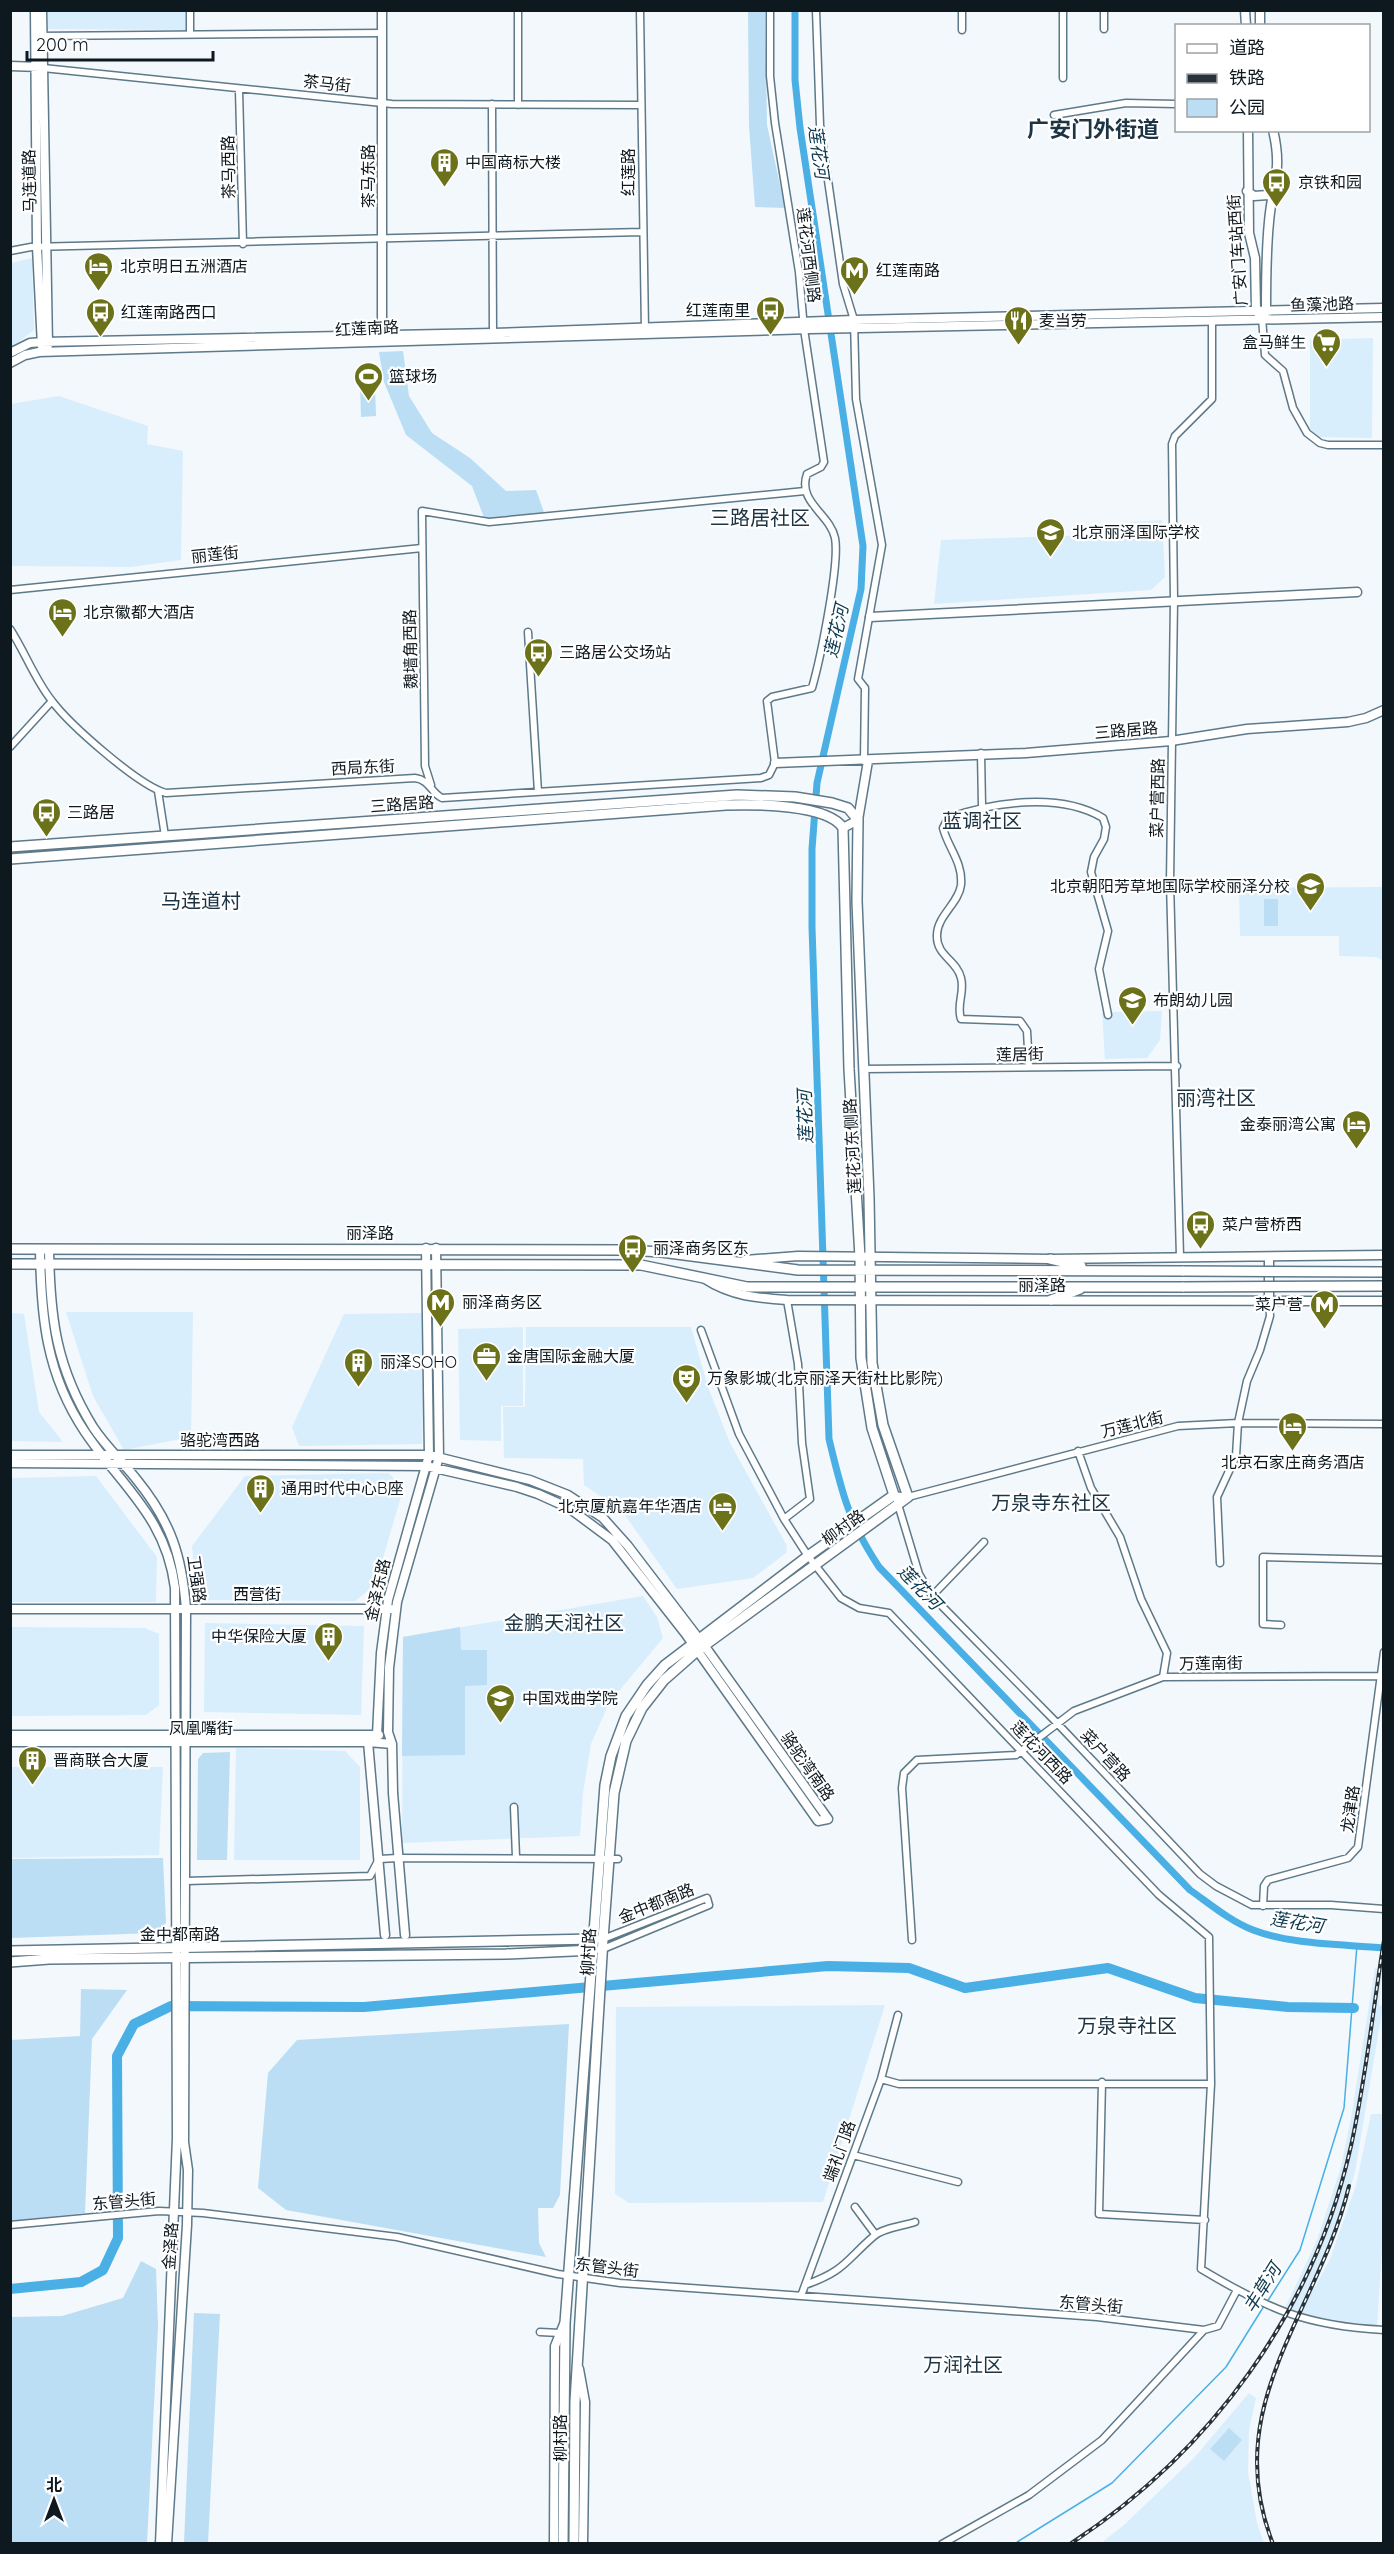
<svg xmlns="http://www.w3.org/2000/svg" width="1394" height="2554" font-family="Quicksand,'Noto Sans SC',sans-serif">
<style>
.built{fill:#d8eefc}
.green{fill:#bbdef5}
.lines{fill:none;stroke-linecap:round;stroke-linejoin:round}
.stream{stroke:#4aafe5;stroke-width:1.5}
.canal{stroke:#4aafe5;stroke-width:7}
.river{stroke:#4aafe5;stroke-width:10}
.street-casing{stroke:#5e7989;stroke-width:9}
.secondary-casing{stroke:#5e7989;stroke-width:11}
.primary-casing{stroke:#5e7989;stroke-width:12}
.street{stroke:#fff;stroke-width:6}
.secondary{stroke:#fff;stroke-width:8}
.primary{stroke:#fff;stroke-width:9}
.rail-casing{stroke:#283238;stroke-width:4}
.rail{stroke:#fff;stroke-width:1.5;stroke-dasharray:4.5;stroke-linecap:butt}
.primary-bridge-casing{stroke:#5e7989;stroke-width:12;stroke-linecap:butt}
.primary-bridge{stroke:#fff;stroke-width:9}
.labels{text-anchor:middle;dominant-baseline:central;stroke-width:4.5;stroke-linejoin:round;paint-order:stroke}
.street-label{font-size:16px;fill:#0e181f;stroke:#fff}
.poi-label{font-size:16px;fill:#0e181f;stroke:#fff;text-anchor:start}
.water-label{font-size:18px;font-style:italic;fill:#0d394f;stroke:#fff}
.quarter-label{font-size:20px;fill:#1c3443;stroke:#fff}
.district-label{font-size:22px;font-weight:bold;fill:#1c3443;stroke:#fff}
</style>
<rect width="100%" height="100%" fill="#f2f8fc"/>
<path class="built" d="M48,11H186V30L48,29Z
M32,258L34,330L11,348V263Z
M1373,338L1372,438L1316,437L1310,428V340Z
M59,396L148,426L147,444L183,451L181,560L131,567L11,566V404Z
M1162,520L1165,577L1151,590L934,604L941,540L1128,534L1130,522Z
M1382,887L1383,961L1377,957L1339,956V936H1240L1239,888Z
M1162,1011L1160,1040L1147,1058L1105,1059L1102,1012Z
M66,1312H193L191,1437L124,1450L93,1396Z
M11,1313L24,1314L39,1412L63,1442L11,1441Z
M426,1313L422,1444L299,1446L292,1427L344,1314Z
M523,1327V1406H501V1441L460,1440L458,1329Z
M526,1327H691L708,1387L730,1443L787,1546L786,1553L753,1578L677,1589L622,1511L584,1485L583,1459L504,1458L503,1407H525Z
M389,1473L403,1490L375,1585L355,1601L205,1600L196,1589L192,1546L245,1476Z
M96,1476L157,1557L156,1602H11V1478Z
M643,1596L657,1617L663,1638L609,1703L591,1744L583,1793L580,1836L402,1843L403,1637Z
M205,1623L364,1626L361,1715L204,1712Z
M10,1627L145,1628L159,1634V1705L146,1715L11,1716Z
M236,1748L345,1751L360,1767V1860H234Z
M10,1767H163L159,1855L11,1858Z
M1375,1968L1383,1969L1379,2005L1383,2006L1355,2172L1337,2234L1313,2291L1330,2259L1356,2185L1371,2114H1383L1384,2221L1377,2326L1302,2315L1285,2308L1317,2240L1341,2167L1351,2118Z
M885,2005L823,2202L629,2203L615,2194L616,2007Z
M1249,2393L1256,2398L1249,2430L1248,2472L1257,2523L1264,2543L1100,2544L1124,2525L1194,2458Z"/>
<path class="green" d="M748,11H765L767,125L785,208L755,207L749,126Z
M403,351L409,396L432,433L470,458L506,491L536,490L545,515L485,520L472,486L406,435L384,382L379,352Z
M360,386H375L376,416L361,417Z
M1264,899H1278V926H1264Z
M460,1627L461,1650H487V1685L465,1686V1755L402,1756L403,1637Z
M230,1752L227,1860H197L198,1759L203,1753Z
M163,1858L166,1923L155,1933L11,1938V1859Z
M81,1989L127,1990L92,2039L85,2213L11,2221V2040L80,2036Z
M569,2024L560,2195L553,2208H538L539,2243L546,2257L286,2210L258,2188L268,2073L297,2040Z
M141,2261L156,2269L158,2326L147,2543H11V2317L62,2316L123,2298Z
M194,2313L220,2314L208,2543H184Z
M1229,2428L1242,2440L1224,2461L1210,2449Z"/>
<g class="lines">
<path class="stream" d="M1267,2302L1300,2250L1344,2108L1357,1945
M1014,2544L1112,2483L1226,2367L1264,2306"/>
<path class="canal" d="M795,10V80L800,128L863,546L861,589L817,783L812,849V927L829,1439C842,1493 848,1520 879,1567L1190,1890C1210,1904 1230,1921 1253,1930C1293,1945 1342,1944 1384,1948"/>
<path class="river" d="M10,2289L81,2282L103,2270L118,2238L117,2056L134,2024L171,2006L364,2007L828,1966L909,1968L965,1988L1108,1968L1195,1998L1288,2007L1354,2008"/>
<defs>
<path id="street" d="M190,10V34
M518,10V105
M640,10L645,331
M816,10L820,125L843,284L854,320L856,399L882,545L858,679L865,688L864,761
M1063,10V78
M1104,29V10
M962,30V10
M39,36L382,33
M43,68L392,104L641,105
M239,90L243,244
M492,104L493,335
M1054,115L1126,103L1176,104
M10,251L31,247L642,232
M1262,318L1265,355L1283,371L1293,408L1307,433L1320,443L1328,445H1384
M10,590L422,548
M10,629C25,652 35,680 52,701C70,725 139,786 166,793L415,778C430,780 431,793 442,798L761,778L769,775L775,763L767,701L772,697L812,688C820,660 840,564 835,538C830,514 797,502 807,474L821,467L824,462L804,329L799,272L775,123L770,76V10
M528,632L538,792
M10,747L52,701
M981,753L982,806
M431,785L425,766L422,511L489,522L805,491
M158,791L165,836
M1029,1067L1027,1031L1020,1021L961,1019C956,1005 965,992 961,978C957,960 936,956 937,935C937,916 959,903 961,885C963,862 948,848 943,828L948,818C993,802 1060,792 1103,818L1106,827L1104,839L1094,857L1091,872L1108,931L1099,969L1108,1015
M863,1069L1177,1066
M1180,1257L1170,882L1174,600L1172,444L1175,436L1212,399V320
M701,1330L739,1434L784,1519L808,1556L841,1598L859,1608L889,1613L1159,1895L1209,1937L1211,2084L1201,2269C1268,2309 1305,2326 1384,2330
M1078,1451L1091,1488L1120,1537L1141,1599L1167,1653L1163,1677
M894,1495L908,1497L1178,1426L1238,1423L1384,1424
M897,1501L919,1574L932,1596L1056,1722L1200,1874L1216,1886L1252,1905H1331L1384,1909
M784,1519L810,1499L802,1443L798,1364L787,1300
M1220,1563L1217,1497L1236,1456L1238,1423L1247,1381L1260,1350L1270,1316L1269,1302
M932,1596L984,1542
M1281,1625L1263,1624V1557L1384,1560
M514,1807L516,1857
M186,1881L370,1876L379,1859L398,1858L618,1859
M1263,1906L1264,1886L1268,1880L1348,1858L1358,1847L1384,1652
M912,1940L902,1788L904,1773L917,1760L1016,1755L1074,1711L1163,1677L1381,1676
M603,1949L709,1905L707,1898L603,1939
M881,2079L899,2084H1211
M1102,2082L1099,2214L1205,2220
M853,2155L958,2182
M855,2207L875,2234
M10,2225L159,2211L203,2213L397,2237L558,2274L620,2283L1097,2317L1204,2330
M805,2285C845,2271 845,2261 874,2236C883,2228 903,2226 915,2222
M801,2296L881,2079L898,2015
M540,2332L560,2333
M942,2544L1029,2495L1102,2440L1204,2330L1218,2326L1237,2290"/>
<path id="secondary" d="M35,10L37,247L42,346
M42,10L48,345
M382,10V338
M1245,10L1246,26
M1260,10V26
M10,66L40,67
M1248,130L1249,233L1255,258L1256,310L1259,314
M1247,191L1254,196L1268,195L1275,189
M1264,315L1266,311C1266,281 1266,252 1269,222C1272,184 1283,172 1273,130
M10,353L30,343L42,342L493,333L854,320L1384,308
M10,363L25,355L39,352L811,329L1384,317
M870,617L1357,592
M775,763L1026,753L1171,741L1247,729L1348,722L1366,718L1384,710
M843,828L858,820L868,761
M40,1249C41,1317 46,1374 85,1432C122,1487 166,1517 175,1588L177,2138L160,2544
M49,1249C50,1318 56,1367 93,1427C106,1447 123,1462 137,1480C171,1522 182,1556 186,1609L184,2142L188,2170L187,2225L167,2544
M745,1260L798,1256L1050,1259L1384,1255
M705,1279C731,1296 757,1298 787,1300L1384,1301
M1269,1302V1257
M10,1455H429L530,1480L568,1495L603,1518L628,1546L709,1652L828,1819L818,1821L685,1633L612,1540L569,1508L538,1494L517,1487L426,1466L10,1463
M10,1609H391
M10,1735H379
M10,1742H368L392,1744
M385,1935L368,1742L377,1735L381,1653L388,1600L429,1455L426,1248
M405,1935L393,1793L392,1744L388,1732L389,1668L397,1602L439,1457L436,1248
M579,2369L585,2402L583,2544
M554,2544L555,2346L564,2324"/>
<path id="primary" d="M10,847L737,795L795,797L832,803L848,808L858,820L857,901L869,1198L872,1363L883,1425L908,1497L697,1651L664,1680L642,1708L626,1741L614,1793L603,1939L575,2402L574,2544
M10,859L726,805C753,804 828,804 843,828L849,1069L860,1257L861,1358L872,1428L894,1495L808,1556L665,1665L647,1685L626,1716L611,1756L605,1785L565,2323L563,2544
M10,1249L627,1250L661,1252L798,1270L1184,1271
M1050,1259L1081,1266
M10,1264L641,1265L747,1287H1184
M1051,1300L1080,1289
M10,1951L595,1939
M10,1962L49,1959L506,1954L594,1950"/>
</defs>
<use href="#street" class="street-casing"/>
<use href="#secondary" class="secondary-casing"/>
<use href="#primary" class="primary-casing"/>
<use href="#street" class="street"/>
<use href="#secondary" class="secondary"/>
<use href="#primary" class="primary"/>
<defs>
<path id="rail" d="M1070,2544C1211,2452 1314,2311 1351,2146C1366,2078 1373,2009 1384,1940
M1273,2544C1218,2405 1319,2312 1349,2186"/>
</defs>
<use href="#rail" class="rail-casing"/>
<use href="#rail" class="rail"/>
<defs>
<path id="primary-bridge" d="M1184,1271L1384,1272
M1184,1287L1384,1286"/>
</defs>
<use href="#primary-bridge" class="primary-bridge-casing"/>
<use href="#primary-bridge" class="primary-bridge"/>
</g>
<defs>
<symbol id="building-pin" viewBox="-11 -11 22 30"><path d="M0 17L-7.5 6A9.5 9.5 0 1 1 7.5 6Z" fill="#6b7219" stroke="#fff"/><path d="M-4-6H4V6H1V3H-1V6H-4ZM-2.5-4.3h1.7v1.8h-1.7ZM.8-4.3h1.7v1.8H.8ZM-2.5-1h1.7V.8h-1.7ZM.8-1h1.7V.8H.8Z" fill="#fff"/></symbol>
<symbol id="bus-pin" viewBox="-11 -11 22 30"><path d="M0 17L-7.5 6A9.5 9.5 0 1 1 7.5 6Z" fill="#6b7219" stroke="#fff"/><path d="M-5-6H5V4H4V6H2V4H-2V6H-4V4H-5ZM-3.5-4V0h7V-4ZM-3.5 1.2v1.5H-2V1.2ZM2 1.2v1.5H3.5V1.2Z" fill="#fff"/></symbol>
<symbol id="hotel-pin" viewBox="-11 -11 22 30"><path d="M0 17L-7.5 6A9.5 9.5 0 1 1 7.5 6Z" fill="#6b7219" stroke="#fff"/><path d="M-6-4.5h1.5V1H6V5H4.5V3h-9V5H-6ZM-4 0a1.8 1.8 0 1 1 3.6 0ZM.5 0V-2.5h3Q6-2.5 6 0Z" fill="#fff"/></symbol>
<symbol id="metro-pin" viewBox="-11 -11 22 30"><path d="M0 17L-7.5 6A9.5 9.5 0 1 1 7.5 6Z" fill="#6b7219" stroke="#fff"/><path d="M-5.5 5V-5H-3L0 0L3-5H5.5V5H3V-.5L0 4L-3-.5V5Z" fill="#fff"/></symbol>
<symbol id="restaurant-pin" viewBox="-11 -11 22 30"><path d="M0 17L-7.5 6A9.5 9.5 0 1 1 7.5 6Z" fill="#6b7219" stroke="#fff"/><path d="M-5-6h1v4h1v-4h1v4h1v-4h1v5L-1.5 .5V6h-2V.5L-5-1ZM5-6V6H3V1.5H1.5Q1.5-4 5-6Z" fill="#fff"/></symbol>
<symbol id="supermarket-pin" viewBox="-11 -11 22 30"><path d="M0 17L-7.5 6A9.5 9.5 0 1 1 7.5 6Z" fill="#6b7219" stroke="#fff"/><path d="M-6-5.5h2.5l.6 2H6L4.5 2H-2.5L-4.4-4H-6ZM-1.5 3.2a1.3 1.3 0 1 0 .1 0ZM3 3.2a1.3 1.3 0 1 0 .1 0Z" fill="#fff"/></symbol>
<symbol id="stadium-pin" viewBox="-11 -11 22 30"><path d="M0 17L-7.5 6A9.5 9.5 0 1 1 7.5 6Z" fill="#6b7219" stroke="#fff"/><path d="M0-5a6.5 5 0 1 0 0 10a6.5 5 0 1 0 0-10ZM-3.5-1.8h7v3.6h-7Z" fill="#fff"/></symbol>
<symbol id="school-pin" viewBox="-11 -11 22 30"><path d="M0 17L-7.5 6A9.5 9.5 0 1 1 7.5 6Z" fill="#6b7219" stroke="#fff"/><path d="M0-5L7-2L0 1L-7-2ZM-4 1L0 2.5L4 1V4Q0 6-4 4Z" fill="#fff"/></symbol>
<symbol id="office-pin" viewBox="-11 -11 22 30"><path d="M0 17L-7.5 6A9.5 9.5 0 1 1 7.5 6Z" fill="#6b7219" stroke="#fff"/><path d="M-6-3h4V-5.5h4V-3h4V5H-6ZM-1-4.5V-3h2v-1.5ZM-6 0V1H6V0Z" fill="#fff"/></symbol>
<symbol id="theatre-pin" viewBox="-11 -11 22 30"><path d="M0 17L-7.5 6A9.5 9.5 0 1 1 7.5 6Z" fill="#6b7219" stroke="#fff"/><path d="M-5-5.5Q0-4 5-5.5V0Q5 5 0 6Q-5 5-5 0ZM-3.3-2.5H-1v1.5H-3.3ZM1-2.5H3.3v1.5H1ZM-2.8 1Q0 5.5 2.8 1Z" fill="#fff"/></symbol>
<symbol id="university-pin" viewBox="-11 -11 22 30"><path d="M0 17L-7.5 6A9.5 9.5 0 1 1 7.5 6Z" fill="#6b7219" stroke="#fff"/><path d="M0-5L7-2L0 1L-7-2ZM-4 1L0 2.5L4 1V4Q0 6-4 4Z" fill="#fff"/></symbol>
</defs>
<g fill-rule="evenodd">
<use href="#building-pin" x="428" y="146" width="33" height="45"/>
<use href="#bus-pin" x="1260" y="166" width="33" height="45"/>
<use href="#hotel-pin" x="82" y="250" width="33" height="45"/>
<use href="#metro-pin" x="838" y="254" width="33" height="45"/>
<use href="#bus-pin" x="754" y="294" width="33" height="45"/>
<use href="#bus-pin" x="84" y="296" width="33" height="45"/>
<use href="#restaurant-pin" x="1002" y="304" width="33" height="45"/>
<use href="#supermarket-pin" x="1310" y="326" width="33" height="45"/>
<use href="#stadium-pin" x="352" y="360" width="33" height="45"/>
<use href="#school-pin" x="1034" y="516" width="33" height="45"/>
<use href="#hotel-pin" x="46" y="596" width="33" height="45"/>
<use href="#bus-pin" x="522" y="636" width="33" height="45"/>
<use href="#bus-pin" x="30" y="796" width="33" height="45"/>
<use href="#school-pin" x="1294" y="870" width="33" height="45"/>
<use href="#school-pin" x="1116" y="984" width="33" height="45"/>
<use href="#hotel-pin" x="1340" y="1108" width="33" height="45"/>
<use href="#bus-pin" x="1184" y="1208" width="33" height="45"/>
<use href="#bus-pin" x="616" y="1232" width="33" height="45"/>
<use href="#metro-pin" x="424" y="1286" width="33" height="45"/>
<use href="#metro-pin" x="1308" y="1288" width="33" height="45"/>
<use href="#office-pin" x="470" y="1340" width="33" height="45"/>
<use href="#building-pin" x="342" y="1346" width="33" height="45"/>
<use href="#theatre-pin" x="670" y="1362" width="33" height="45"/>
<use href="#hotel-pin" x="1276" y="1410" width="33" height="45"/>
<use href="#building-pin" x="244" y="1472" width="33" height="45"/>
<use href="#hotel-pin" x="706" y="1490" width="33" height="45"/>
<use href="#building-pin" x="312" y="1620" width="33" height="45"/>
<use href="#university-pin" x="484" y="1682" width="33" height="45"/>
<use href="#building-pin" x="16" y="1744" width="33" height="45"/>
</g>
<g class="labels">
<g class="street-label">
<text transform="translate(327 83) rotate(6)">茶马街</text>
<text transform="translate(228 167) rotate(-91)">茶马西路</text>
<text transform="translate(628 172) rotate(-90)">红莲路</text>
<text transform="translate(368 176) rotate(-90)">茶马东路</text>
<text transform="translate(29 181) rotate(-91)">马连道路</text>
<text transform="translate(1237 250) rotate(-94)">广安门车站西街</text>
<text transform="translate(809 255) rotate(83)">莲花河西侧路</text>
<text transform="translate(1322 304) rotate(-2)">鱼藻池路</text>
<text transform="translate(367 328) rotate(-3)">红莲南路</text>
<text transform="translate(215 554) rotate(-6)">丽莲街</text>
<text transform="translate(410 649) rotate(-91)">魏墙角西路</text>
<text transform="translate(1126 730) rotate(-5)">三路居路</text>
<text transform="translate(363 767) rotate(-3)">西局东街</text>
<text transform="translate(1157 798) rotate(-89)">菜户营西路</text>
<text transform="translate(402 804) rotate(-4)">三路居路</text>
<text transform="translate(1020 1054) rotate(-1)">莲居街</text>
<text transform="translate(852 1146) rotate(-93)">莲花河东侧路</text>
<text x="370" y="1233">丽泽路</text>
<text x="1042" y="1285">丽泽路</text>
<text transform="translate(1132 1424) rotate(-14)">万莲北街</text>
<text x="220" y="1440">骆驼湾西路</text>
<text transform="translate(843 1527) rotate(-36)">柳村路</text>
<text transform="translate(197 1579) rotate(82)">卫强路</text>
<text transform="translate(377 1590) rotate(-77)">金泽东路</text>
<text x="257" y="1594">西营街</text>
<text transform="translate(1211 1663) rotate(-1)">万莲南街</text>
<text x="201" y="1728">凤凰嘴街</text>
<text transform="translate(1042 1752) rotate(46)">莲花河西路</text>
<text transform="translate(1106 1755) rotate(47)">菜户营路</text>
<text transform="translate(808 1766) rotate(55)">骆驼湾南路</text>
<text transform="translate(1350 1809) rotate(-82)">龙津路</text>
<text transform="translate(656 1903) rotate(-22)">金中都南路</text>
<text x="180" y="1934">金中都南路</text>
<text transform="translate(588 1952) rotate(-87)">柳村路</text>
<text transform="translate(839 2151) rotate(-70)">端礼门路</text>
<text transform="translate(124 2201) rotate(-5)">东管头街</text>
<text transform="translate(170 2246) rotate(-86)">金泽路</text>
<text transform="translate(607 2267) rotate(7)">东管头街</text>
<text transform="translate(1091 2304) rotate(5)">东管头街</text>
<text transform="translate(560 2438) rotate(-90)">柳村路</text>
</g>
<g class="poi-label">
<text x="465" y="162">中国商标大楼</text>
<text x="1298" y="182">京铁和园</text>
<text x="120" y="266">北京明日五洲酒店</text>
<text x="876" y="270">红莲南路</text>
<text x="750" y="310" text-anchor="end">红莲南里</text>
<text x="121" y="312">红莲南路西口</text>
<text x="1039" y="320">麦当劳</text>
<text x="1306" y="342" text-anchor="end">盒马鲜生</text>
<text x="389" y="376">篮球场</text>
<text x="1072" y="532">北京丽泽国际学校</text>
<text x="83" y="612">北京徽都大酒店</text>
<text x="559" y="652">三路居公交场站</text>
<text x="67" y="812">三路居</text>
<text x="1290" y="886" text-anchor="end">北京朝阳芳草地国际学校丽泽分校</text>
<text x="1153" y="1000">布朗幼儿园</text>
<text x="1336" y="1124" text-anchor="end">金泰丽湾公寓</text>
<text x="1222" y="1224">菜户营桥西</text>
<text x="653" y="1248">丽泽商务区东</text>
<text x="462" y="1302">丽泽商务区</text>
<text x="1303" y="1304" text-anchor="end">菜户营</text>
<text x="507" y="1356">金唐国际金融大厦</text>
<text x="380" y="1362">丽泽SOHO</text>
<text x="707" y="1378">万象影城(北京丽泽天街杜比影院)</text>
<text x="1293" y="1462" text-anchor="middle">北京石家庄商务酒店</text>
<text x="281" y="1488">通用时代中心B座</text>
<text x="702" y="1506" text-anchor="end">北京厦航嘉年华酒店</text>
<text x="307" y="1636" text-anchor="end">中华保险大厦</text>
<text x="522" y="1698">中国戏曲学院</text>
<text x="53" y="1760">晋商联合大厦</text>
</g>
<g class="water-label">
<text transform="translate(819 152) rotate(82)">莲花河</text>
<text transform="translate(836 631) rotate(-77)">莲花河</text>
<text transform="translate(805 1117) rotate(-92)">莲花河</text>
<text transform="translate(920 1587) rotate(46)">莲花河</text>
<text transform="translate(1297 1922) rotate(9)">莲花河</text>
<text transform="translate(1262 2288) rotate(-58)">丰草河</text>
</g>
<g class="quarter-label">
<text x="760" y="517">三路居社区</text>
<text x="982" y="820">蓝调社区</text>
<text x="201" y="900">马连道村</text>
<text x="1216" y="1097">丽湾社区</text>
<text x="1051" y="1502">万泉寺东社区</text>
<text x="564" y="1622">金鹏天润社区</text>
<text x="1127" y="2025">万泉寺社区</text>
<text x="963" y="2364">万润社区</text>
</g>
<g class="district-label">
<text x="1093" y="129">广安门外街道</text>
</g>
</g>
<rect width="1394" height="2554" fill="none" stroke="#0e181f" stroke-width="24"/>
<rect x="1175" y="24" width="195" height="108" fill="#ffffff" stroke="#9fa3a5" stroke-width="1.5"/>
<rect x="1187" y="44" width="30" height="9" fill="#ffffff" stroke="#9fa3a5" stroke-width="1.5"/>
<text x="1229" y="54" font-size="18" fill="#0e181f">道路</text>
<rect x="1187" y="74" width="30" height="9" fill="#283238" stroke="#9fa3a5" stroke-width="1.5"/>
<text x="1229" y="84" font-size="18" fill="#0e181f">铁路</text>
<rect x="1187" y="99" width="30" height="18" fill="#bbdef5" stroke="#9fa3a5" stroke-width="1.5"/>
<text x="1229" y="114" font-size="18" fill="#0e181f">公园</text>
<g transform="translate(54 2500)" stroke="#ffffff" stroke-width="4.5" paint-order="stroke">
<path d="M0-4.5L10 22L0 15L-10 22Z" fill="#0e181f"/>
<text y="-9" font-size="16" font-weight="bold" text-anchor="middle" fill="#0e181f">北</text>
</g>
<path d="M27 51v9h186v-9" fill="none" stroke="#0e181f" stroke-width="3"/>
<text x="36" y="51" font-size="18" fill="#0e181f" stroke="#ffffff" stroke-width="4.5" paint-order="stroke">200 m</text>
</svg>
